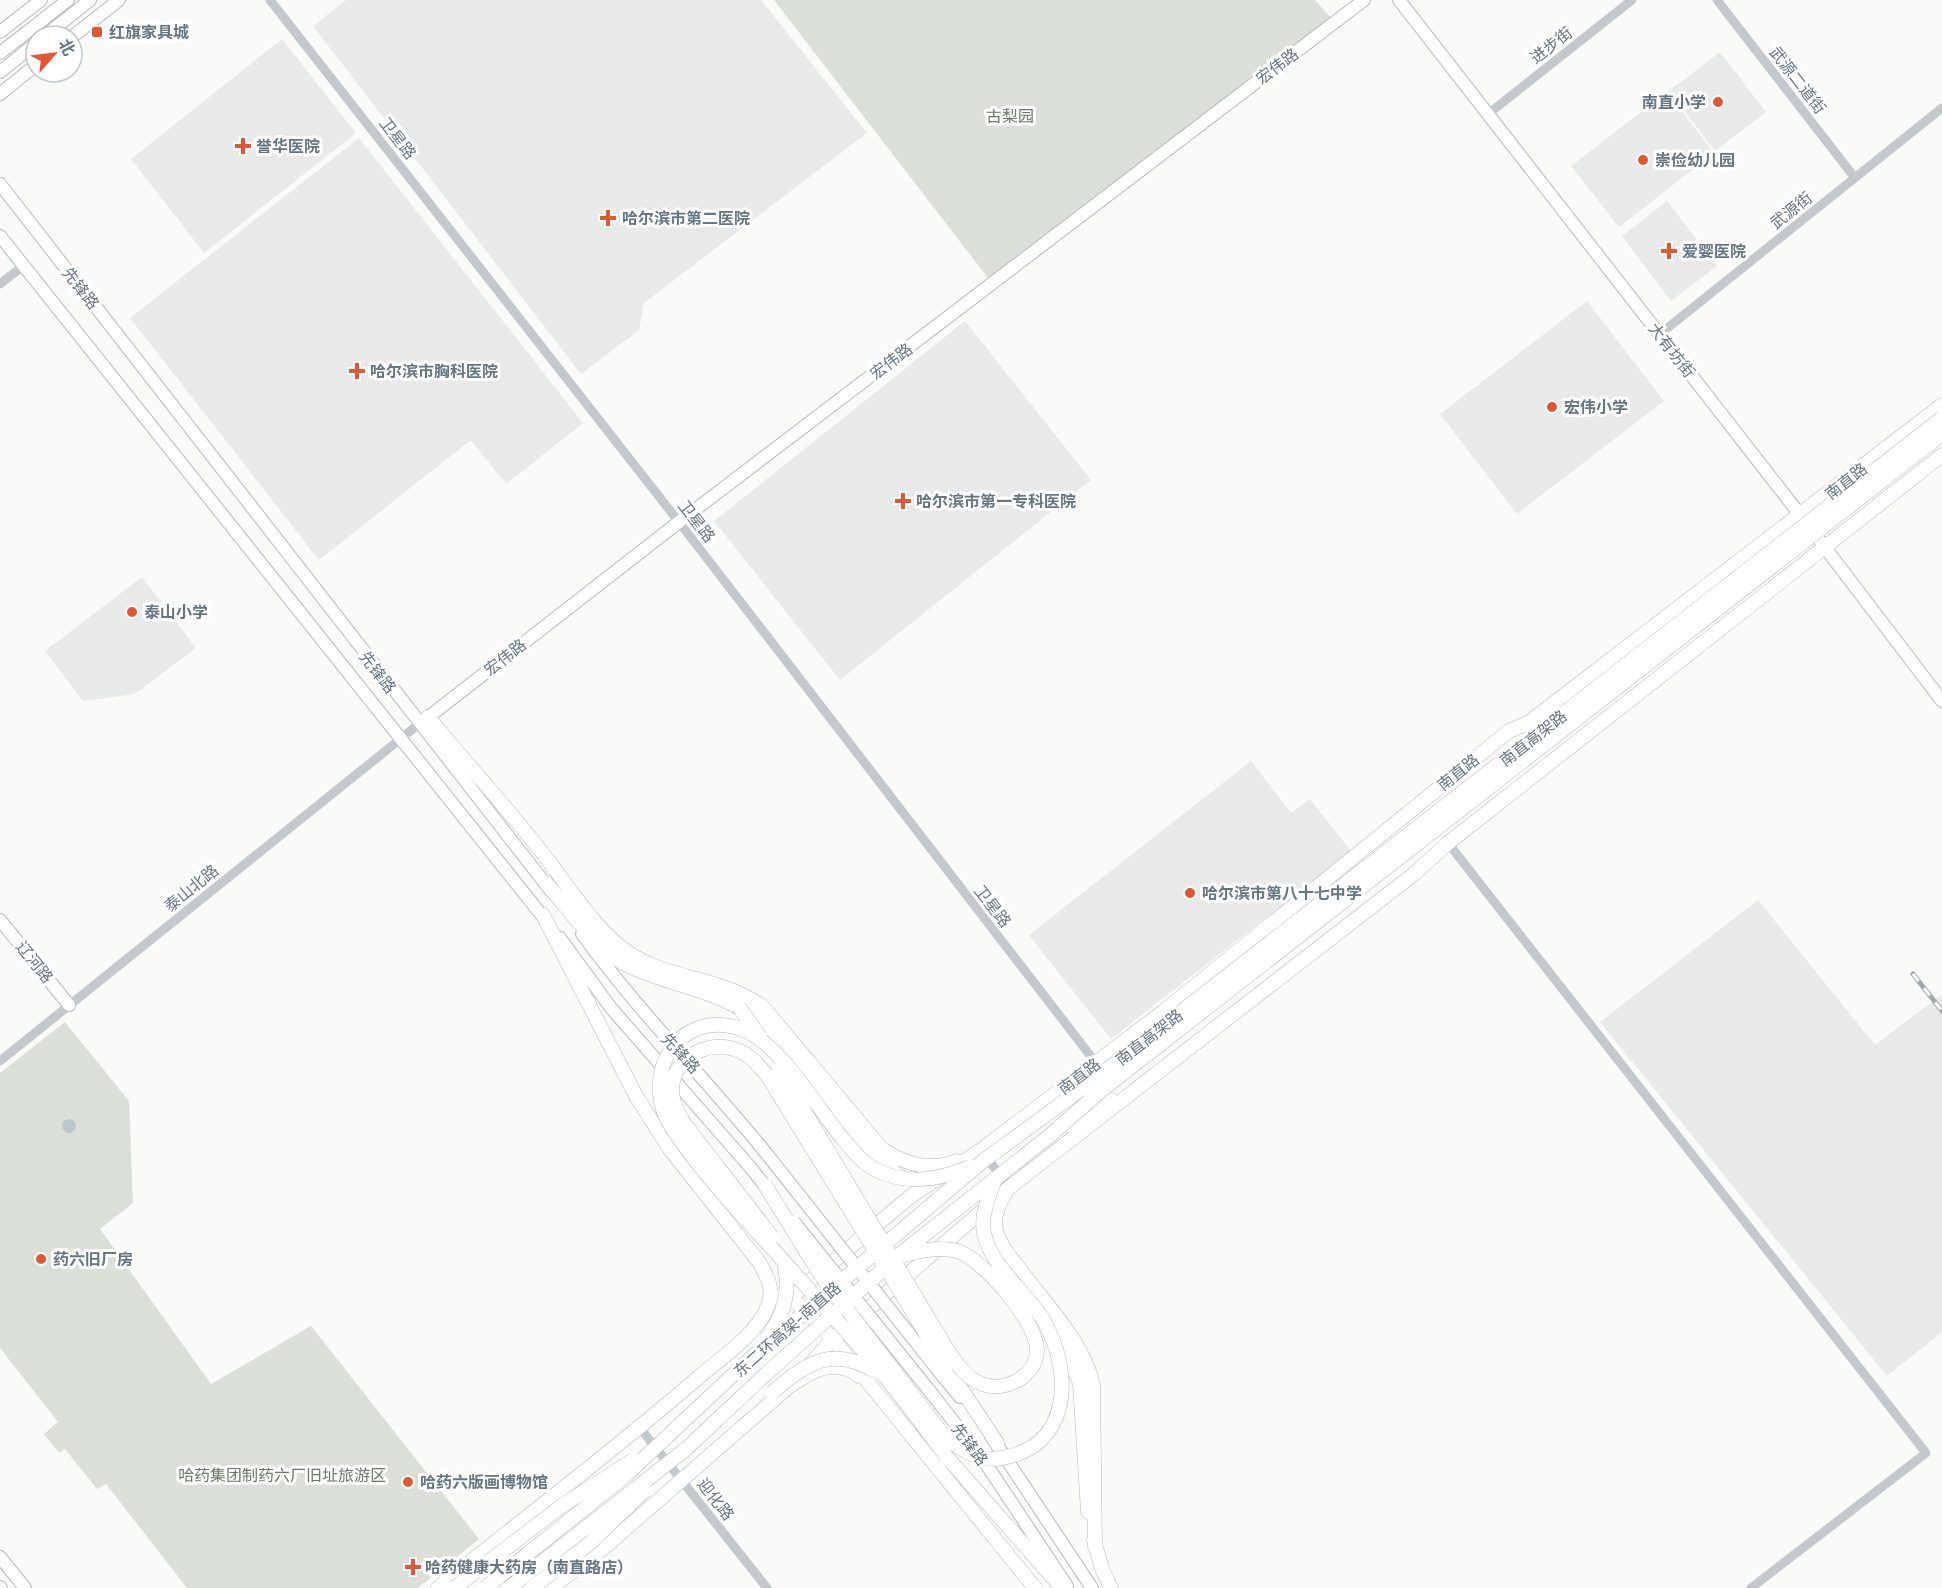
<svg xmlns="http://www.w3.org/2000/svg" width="1942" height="1588" font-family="Inter,'Noto Sans SC',sans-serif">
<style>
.built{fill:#e8e9e9}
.green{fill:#dadfd7}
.water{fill:#bbc7cb}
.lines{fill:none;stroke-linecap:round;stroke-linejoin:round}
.major-casing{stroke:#b5babe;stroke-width:14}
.highway-casing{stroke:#b4b9bd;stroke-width:15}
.minor{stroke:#c3c8cc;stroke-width:9}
.major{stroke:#fff;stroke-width:12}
.highway{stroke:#fff;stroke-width:14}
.rail-casing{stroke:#a2aab0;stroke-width:5}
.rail{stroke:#fff;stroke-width:3;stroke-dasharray:9;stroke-linecap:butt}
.major-bridge-casing{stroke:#b5babe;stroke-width:14;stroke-linecap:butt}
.highway-bridge-casing{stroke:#b4b9bd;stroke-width:15;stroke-linecap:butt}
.major-bridge{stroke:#fff;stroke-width:12}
.highway-bridge{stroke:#fff;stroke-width:14}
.poi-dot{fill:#e4572e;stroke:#fff;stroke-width:2}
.labels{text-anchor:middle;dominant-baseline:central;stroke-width:6;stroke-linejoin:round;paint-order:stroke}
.poi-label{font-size:16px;font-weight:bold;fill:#657683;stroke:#fff;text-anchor:start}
.street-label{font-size:16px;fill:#657683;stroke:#fff}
.park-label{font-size:16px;fill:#687a64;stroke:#fff}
</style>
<rect width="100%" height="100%" fill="#fafaf8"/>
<path class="built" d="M346,0H761L867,133L644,303L639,330L581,374L313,26Z
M282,39L356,133L204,253L131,159Z
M1720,52L1766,112L1715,151L1669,91Z
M1667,92L1714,153L1619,227L1571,166Z
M359,138L583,423L506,484L471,440L319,560L130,318Z
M1667,201L1717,266L1671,301L1622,236Z
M1587,301L1664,401L1517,514L1440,414Z
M965,321L1091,480L840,680L714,521Z
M142,577L196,648L135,694L83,701L45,651Z
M1251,761L1291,813L1310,799L1351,851L1111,1039L1029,935Z
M1758,900L1875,1045L1942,994V1332L1887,1376L1600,1022Z"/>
<path class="green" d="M774,0H1315L1331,18L988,278Z
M65,1022L129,1101L133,1203L100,1229L211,1384L311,1326L479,1539L418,1588H187L106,1484L97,1489L65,1449L59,1453L44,1434L58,1422L0,1348V1073Z"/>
<path class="water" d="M62 1126a7 7 0 1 1 14 0a7 7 0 1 1-14 0Z"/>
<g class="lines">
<defs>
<path id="major" d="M1399,0L1801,516L1942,701
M0,32L41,0
M45,36L90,0
M72,37L119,0
M0,53L68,0
M0,72L36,43
M0,94L36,65
M0,184L551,891
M0,236L547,922
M422,722L679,522L1364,0
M0,920L69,1005
M582,934C638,1011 706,1079 766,1153
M560,938L611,1008L750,1167
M941,1374L960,1397
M928,1389L980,1455L1067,1586
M991,1436L1092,1588
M0,1557L25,1588
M0,1587L1,1588"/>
<path id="highway" d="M428,717C465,762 504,804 540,850C566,882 594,930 629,953C669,980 720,976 763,1007L882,1149C905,1164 931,1172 957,1161
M546,883C567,907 596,949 625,964C670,987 723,989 762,1024C774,1035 784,1049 794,1062C828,1102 860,1146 902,1178
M1068,1125L1110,1099
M1005,1194C998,1205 992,1219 997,1233C1001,1248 1013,1260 1022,1272C1048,1307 1084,1343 1093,1385L1095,1547
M771,1297H791L911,1196L981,1150L1164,1011L1509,731L1528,723L1942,405
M791,1297L833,1339L1035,1588
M1051,1330L1066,1350L1080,1383L1088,1512
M946,1366L997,1443
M808,1367L833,1339L1010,1187L1414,874L1448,843L1942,455
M784,1390C808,1374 832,1355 859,1376
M946,1456L1062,1588
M1094,1540L1102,1569L1111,1588
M438,1588C525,1517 615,1450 700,1376C722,1357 755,1336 767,1308C775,1291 768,1277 759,1262L669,1148L636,1096L543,915
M551,1588L606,1546L786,1389"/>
</defs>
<use href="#major" class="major-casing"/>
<use href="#highway" class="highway-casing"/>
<path class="minor" d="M270,0L679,522L1096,1063
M1717,0L1855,178
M1488,114L1632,0
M0,284L23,266
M1660,334L1942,108
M1448,843L1926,1453L1751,1588
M0,1061L419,724
M984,1155L1010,1187
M640,1428L767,1588"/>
<use href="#major" class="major"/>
<use href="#highway" class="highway"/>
<defs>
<path id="rail" d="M1913,974L1942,1011"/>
</defs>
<use href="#rail" class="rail-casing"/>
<use href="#rail" class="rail"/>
<defs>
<path id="major-bridge" d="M766,1153L941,1374
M750,1167L770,1192
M794,1222L928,1389"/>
<path id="highway-bridge" d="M739,1007L760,1037
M779,1069L947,1349C956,1363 966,1378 982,1384C1005,1393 1036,1376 1037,1351C1038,1323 983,1259 957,1251C940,1246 920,1251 903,1255
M765,1185L820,1274L944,1436C961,1450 979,1462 1002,1458C1071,1446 1073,1374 1045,1323C1028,1293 995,1271 985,1237C979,1217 989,1197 995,1179
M772,1237L684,1123C678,1112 671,1101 672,1088C675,1049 723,1035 751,1058C757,1063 762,1070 767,1075L946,1366
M766,1339C784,1315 791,1292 784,1262
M772,1393C806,1362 834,1345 876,1372
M946,1456C927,1431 908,1405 888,1380C854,1338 816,1298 780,1257C743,1216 703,1175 672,1128C638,1076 678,1007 741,1029C778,1041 815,1104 839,1134C849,1146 860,1161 874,1169C906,1186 939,1180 970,1167
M454,1588L563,1505L633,1460
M485,1588L625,1476L751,1358L983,1161L1095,1079L1942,418
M509,1588L686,1449L767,1373L899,1255L1048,1137L1103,1089L1942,434
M532,1588L590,1543L644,1491"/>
</defs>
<use href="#major-bridge" class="major-bridge-casing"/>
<use href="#highway-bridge" class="highway-bridge-casing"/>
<use href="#major-bridge" class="major-bridge"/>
<use href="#highway-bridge" class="highway-bridge"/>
</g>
<g class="poi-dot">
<rect x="91" y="26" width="12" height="12" rx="3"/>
<circle cx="1718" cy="102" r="6"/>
<path d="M240 137h6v6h6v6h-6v6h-6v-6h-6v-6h6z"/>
<circle cx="1643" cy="160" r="6"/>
<path d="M605 209h6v6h6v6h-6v6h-6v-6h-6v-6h6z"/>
<path d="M1666 242h6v6h6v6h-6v6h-6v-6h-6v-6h6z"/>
<path d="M354 362h6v6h6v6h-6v6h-6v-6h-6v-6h6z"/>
<circle cx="1552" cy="407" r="6"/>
<path d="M900 492h6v6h6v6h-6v6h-6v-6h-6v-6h6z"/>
<circle cx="132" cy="612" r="6"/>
<circle cx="1190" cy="893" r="6"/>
<circle cx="41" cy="1259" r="6"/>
<circle cx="408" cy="1482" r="6"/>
<path d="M410 1558h6v6h6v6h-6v6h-6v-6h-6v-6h6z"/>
</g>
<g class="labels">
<g class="poi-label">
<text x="109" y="32">红旗家具城</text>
<text x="1706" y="102" text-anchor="end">南直小学</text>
<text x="256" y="146">誉华医院</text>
<text x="1655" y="160">崇俭幼儿园</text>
<text x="622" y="218">哈尔滨市第二医院</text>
<text x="1682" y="251">爱婴医院</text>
<text x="370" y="371">哈尔滨市胸科医院</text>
<text x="1564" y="407">宏伟小学</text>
<text x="916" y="501">哈尔滨市第一专科医院</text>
<text x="144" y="612">泰山小学</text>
<text x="1202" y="893">哈尔滨市第八十七中学</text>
<text x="53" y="1259">药六旧厂房</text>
<text x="420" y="1482">哈药六版画博物馆</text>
<text x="425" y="1567">哈药健康大药房（南直路店）</text>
</g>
<g class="street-label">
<text transform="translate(1551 45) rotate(-38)">进步街</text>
<text transform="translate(1277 66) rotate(-37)">宏伟路</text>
<text transform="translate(1798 80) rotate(52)">武源二道街</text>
<text transform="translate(398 138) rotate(52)">卫星路</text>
<text transform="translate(1791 210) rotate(-39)">武源街</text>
<text transform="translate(81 288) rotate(52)">先锋路</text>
<text transform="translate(1672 350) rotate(52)">大有坊街</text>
<text transform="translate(891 361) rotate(-37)">宏伟路</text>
<text transform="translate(1846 481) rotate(-38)">南直路</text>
<text transform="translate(697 521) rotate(52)">卫星路</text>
<text transform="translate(505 657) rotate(-38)">宏伟路</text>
<text transform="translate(378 672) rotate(52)">先锋路</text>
<text transform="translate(1533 738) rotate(-38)">南直高架路</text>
<text transform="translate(1458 772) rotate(-39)">南直路</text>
<text transform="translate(191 888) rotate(-39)">泰山北路</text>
<text transform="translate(993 906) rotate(52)">卫星路</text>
<text transform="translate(35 962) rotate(51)">辽河路</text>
<text transform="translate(1149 1037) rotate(-38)">南直高架路</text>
<text transform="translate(681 1053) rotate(47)">先锋路</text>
<text transform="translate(1079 1076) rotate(-37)">南直路</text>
<text transform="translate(787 1329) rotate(-41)">东二环高架-南直路</text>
<text transform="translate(970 1444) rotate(53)">先锋路</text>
<text transform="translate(716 1499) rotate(52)">迎化路</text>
</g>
<g class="park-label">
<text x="1010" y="116">古梨园</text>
<text x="282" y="1475">哈药集团制药六厂旧址旅游区</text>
</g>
</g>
<g transform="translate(54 54) rotate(62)"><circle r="28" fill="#ffffff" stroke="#c1c8cd" stroke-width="1.5"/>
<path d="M0-4.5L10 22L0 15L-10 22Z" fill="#e4572e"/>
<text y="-9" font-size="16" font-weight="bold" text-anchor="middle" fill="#657683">北</text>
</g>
</svg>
